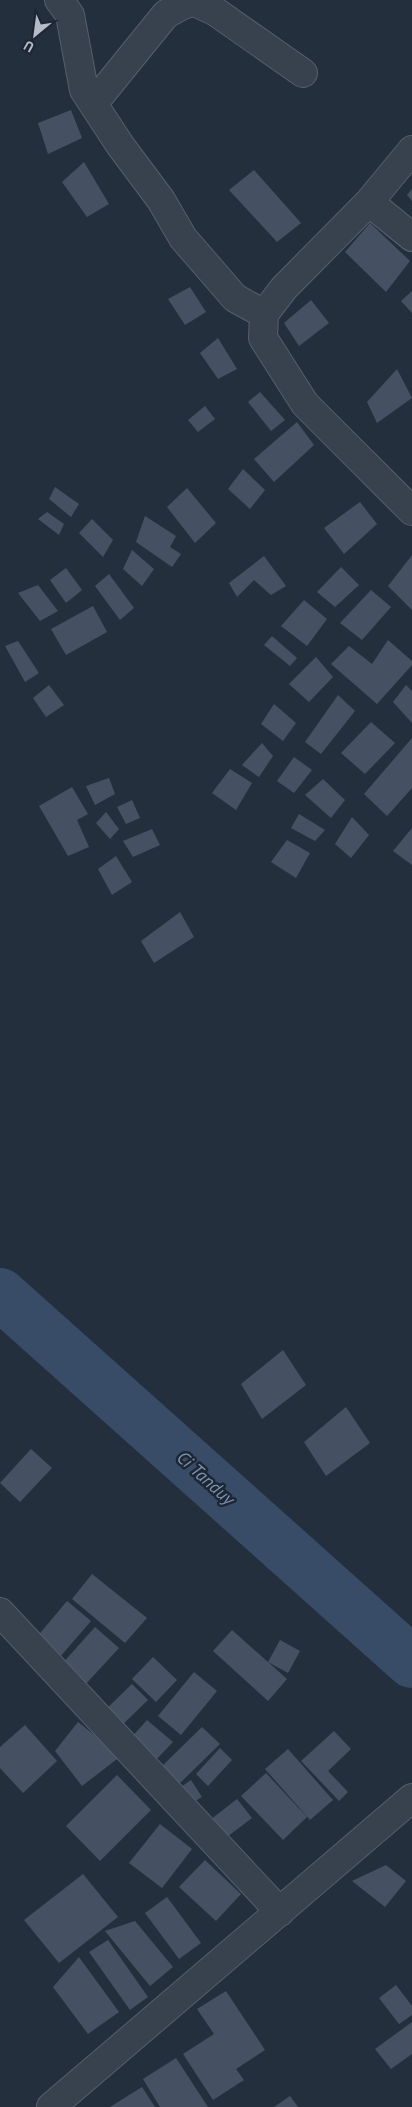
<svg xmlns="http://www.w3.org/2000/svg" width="412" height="2107" font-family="'PT Sans',sans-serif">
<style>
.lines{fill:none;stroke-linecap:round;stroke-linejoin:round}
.river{stroke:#394c67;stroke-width:52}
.building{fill:#455162}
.minor-casing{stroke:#565f6c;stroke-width:30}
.minor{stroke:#38414e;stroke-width:28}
.labels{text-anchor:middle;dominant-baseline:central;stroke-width:5;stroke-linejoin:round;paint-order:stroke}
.water-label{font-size:18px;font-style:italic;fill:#7c92b1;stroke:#1d2633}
</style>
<rect width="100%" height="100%" fill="#242f3e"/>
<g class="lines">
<path class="river" d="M0,1294L412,1662"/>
</g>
<path class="building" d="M71,110L82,138L48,154L38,123Z
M84,162L109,204L87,217L62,182Z
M254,170L301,223L277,242L229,190Z
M412,189V201L407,195Z
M370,223L410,261L386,292L345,252Z
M190,287L206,312L185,325L168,299Z
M412,291V313L401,301Z
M311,300L329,323L299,346L284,323Z
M218,338L237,369L218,379L200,353Z
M397,369L412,398L377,423L367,402Z
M260,392L285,420L271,431L248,402Z
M205,406L215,419L198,432L188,420Z
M297,422L314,445L274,482L254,459Z
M243,469L265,490L250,509L228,489Z
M55,487L79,504L71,517L49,499Z
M187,488L216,523L195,543L167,507Z
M360,502L377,524L344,554L324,528Z
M47,512L64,524L59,535L38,519Z
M145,516L176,536L170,547L181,554L172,567L136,542Z
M92,519L113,540L103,557L79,533Z
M132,550L154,569L142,586L123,569Z
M412,555V610L388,586Z
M264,556L286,586L271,595L254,580L237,597L229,583Z
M341,567L359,585L335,607L317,592Z
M66,568L82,590L66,603L50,580Z
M109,574L134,608L120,620L95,586Z
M38,585L58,611L40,621L18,593Z
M371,590L391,607L362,640L340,623Z
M304,600L327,619L307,646L281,626Z
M93,606L107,632L66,655L51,629Z
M272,636L297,658L290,666L264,645Z
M388,640L412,661V665L377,704L331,664L349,646L372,664Z
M18,641L39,673L25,682L5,646Z
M316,657L333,677L309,702L289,684Z
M49,685L64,705L46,717L33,698Z
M406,685L412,691V723L393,702Z
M338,695L355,711L321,754L305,742Z
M274,704L296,723L283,741L261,724Z
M371,722L395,743L365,774L341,753Z
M412,738V788L387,816L364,794Z
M262,743L273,756L259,777L242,765Z
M294,757L312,770L294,793L277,781Z
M230,769L252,783L236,810L212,793Z
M109,778L115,794L95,805L86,786Z
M323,779L345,800L331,818L305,795Z
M72,787L88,814L77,820L89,847L68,856L39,806Z
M132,800L140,818L126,824L117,807Z
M106,812L119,829L110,839L96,823Z
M299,814L325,830L315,841L291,828Z
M352,817L369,835L351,858L335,844Z
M412,828V865L393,851Z
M152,829L160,845L133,857L123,841Z
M287,840L310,853L296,878L271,862Z
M116,856L132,882L112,895L98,869Z
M180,912L194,937L154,963L141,941Z
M283,1350L306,1385L262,1419L241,1384Z
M346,1407L370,1443L326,1476L304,1442Z
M31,1449L52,1468L20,1502L0,1483Z
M92,1574L147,1618L125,1643L72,1599Z
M67,1601L91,1621L59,1658L36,1638Z
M95,1627L119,1648L84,1686L61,1665Z
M232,1630L287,1679L268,1701L213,1651Z
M280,1640L300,1651L288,1673L268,1662Z
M153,1657L177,1680L156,1702L132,1679Z
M194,1672L217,1691L181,1735L158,1716Z
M132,1684L148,1700L117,1730L101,1714Z
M147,1720L173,1742L154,1762L129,1740Z
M78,1722L121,1756L82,1786L55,1751Z
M25,1725L57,1761L23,1793L0,1768V1747Z
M202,1727L220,1744L176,1787L159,1769Z
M334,1731L351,1749L328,1771L348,1792L339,1801L301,1761Z
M220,1748L232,1760L208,1786L196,1774Z
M288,1749L333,1800L310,1820L265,1769Z
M266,1773L307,1817L283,1840L241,1796Z
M117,1775L151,1810L100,1861L66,1826Z
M191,1780L202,1797L185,1807L175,1791Z
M237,1799L252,1818L219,1843L205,1824Z
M160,1824L192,1849L162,1888L129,1863Z
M205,1860L241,1894L216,1921L179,1887Z
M386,1865L406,1881L385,1907L352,1881Z
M83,1874L118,1917L59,1963L24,1920Z
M167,1897L201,1943L179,1959L145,1913Z
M135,1921L173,1967L150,1986L105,1931Z
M108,1940L148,1997L130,2010L89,1952Z
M79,1957L119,2012L88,2034L53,1987Z
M396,1985L412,2006V2015L399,2024L379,1998Z
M226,1991L265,2050L236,2069L244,2080L213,2100L183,2054L214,2034L197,2009Z
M412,2022V2054L391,2069L375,2049Z
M176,2058L208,2107H160L143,2079Z
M142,2087L155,2107H110Z
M290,2096L298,2107H274Z"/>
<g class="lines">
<defs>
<path id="minor" d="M59,0L70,15L84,90L120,145L161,200L183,238L235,298L264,314
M93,104L166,14L185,4L195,2L216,12L303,73
M412,150L369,202L284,288L264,314L263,338L305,404L412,511
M369,202L412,237
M0,1612L280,1912
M51,2107L412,1798"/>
</defs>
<use href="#minor" class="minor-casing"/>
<use href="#minor" class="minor"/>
</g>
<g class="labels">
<g class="water-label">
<text transform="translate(206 1478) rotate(42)">Ci Tanduy</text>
</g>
</g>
<g transform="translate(35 35) rotate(209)" stroke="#1d2633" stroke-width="4" paint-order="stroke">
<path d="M0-4L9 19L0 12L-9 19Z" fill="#b4bcc9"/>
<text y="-8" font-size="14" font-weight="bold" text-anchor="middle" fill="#b4bcc9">U</text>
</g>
</svg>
